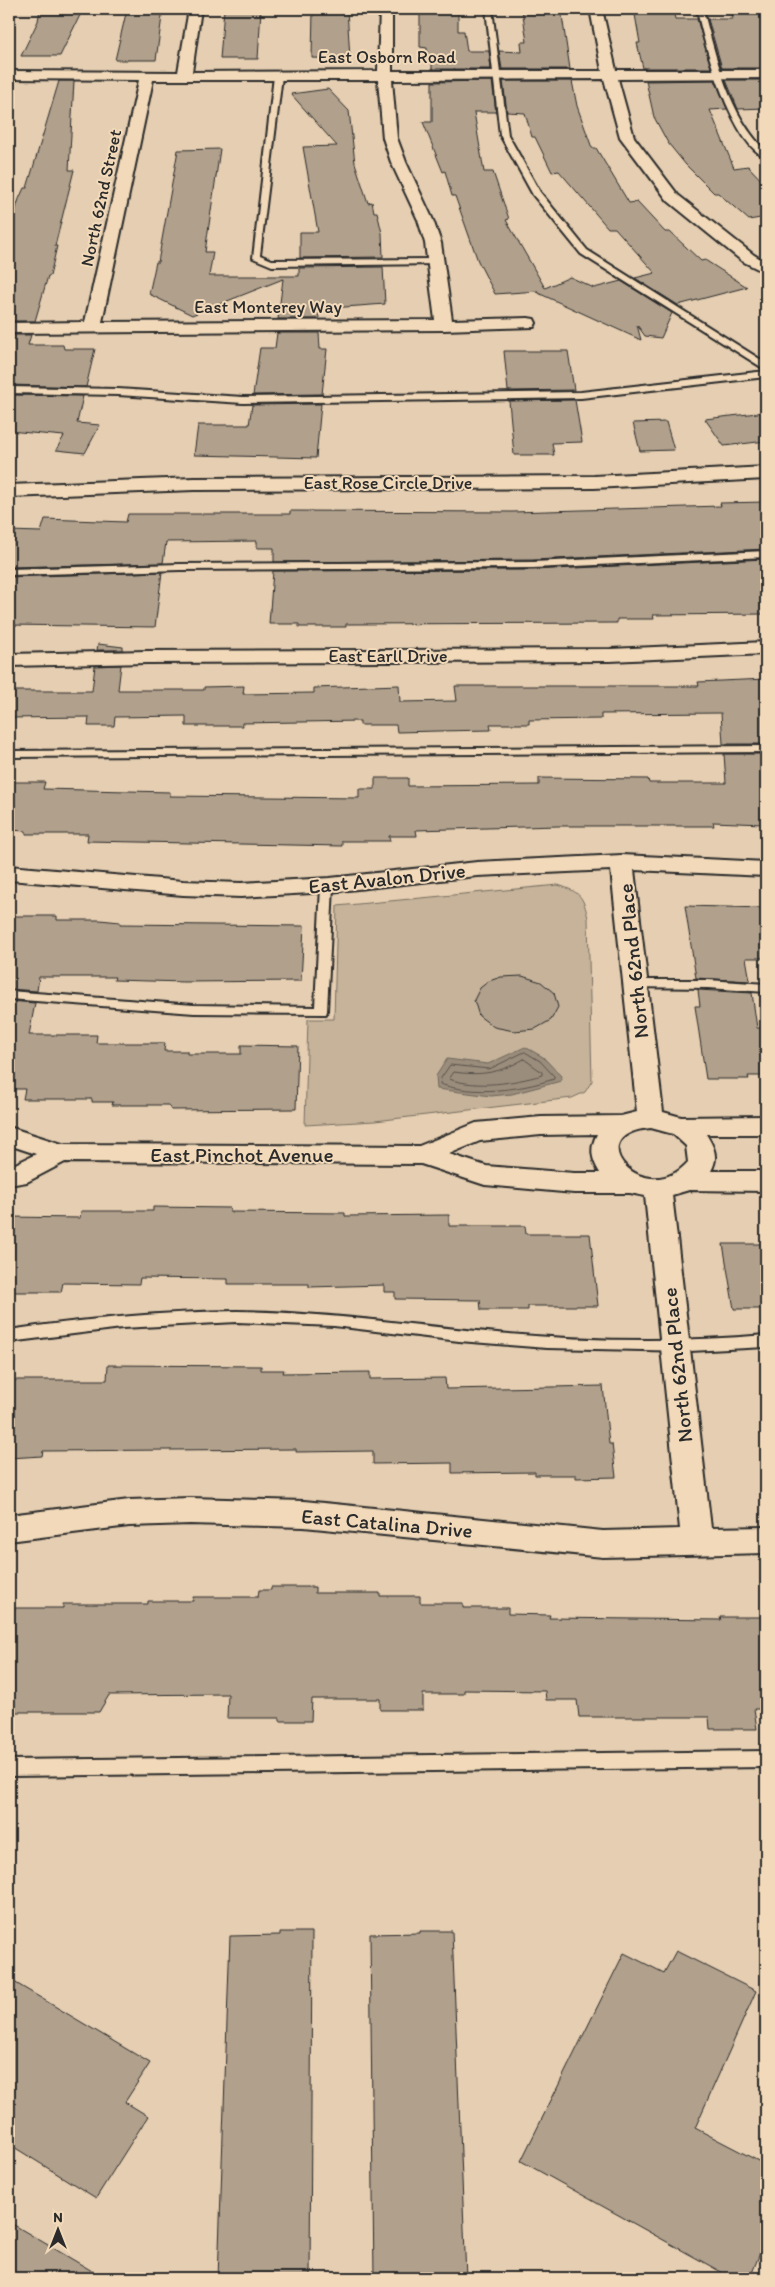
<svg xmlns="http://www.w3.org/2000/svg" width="775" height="2287" font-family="Itim,sans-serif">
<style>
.green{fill:#c6b39a;stroke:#786f62}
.water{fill:#9b8d7b;stroke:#6e665b}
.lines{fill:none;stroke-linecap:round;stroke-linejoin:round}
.shore{stroke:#58524b;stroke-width:1}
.building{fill:#b0a08c;stroke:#2b2b2b}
.service-casing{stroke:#2b2b2b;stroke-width:4}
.minor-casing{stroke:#2b2b2b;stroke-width:4}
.service{fill:#f1d9b9;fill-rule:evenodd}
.minor{fill:#f1d9b9;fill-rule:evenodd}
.labels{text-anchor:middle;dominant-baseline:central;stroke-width:4;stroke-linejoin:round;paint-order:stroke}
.far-street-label{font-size:18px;fill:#2b2b2b;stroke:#f1d9b9}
.street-label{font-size:21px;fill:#2b2b2b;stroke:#f1d9b9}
</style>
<rect width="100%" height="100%" fill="#e5ceb1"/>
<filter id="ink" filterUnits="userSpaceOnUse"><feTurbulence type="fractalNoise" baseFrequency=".02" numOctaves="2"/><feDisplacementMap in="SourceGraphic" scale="10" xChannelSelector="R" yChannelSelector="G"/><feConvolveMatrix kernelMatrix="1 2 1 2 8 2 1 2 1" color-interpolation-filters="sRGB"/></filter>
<g filter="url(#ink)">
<path class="green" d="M558,885C580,892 583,896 588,918L592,1081L585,1092L572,1098L375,1121L305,1125L308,1019H334L337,906Z"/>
<path class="water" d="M525,1047L543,1057L561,1076V1081L512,1094L491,1096L437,1089L436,1076L447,1059L488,1064Z"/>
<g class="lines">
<path class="shore" d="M525,1052L540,1061L554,1076V1079C520,1090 475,1096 440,1084L441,1078L450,1065L489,1069Z
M524,1059L542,1072V1075C513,1083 478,1089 449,1079L454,1072C481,1076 500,1073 524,1059Z"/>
</g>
<path class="building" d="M40,9H83L60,56H21L38,21Z
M127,9H163L156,60H115Z
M224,9H261L258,59H220Z
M313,9H347L350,59L312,58Z
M420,9H458V31H464L467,51H489L491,69H432V60H427V48L420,47Z
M522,9H561L570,69H502L499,51L522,52L521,42H527Z
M634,9H673L675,19H697L711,68H643L637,43H640Z
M730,9H766V68H722L708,19H733Z
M715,80L727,109L710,110L734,168L748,166L766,185V217L749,220L718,193H714L686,165L668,143L654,117L646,81Z
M726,80H766V108L738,109Z
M59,81H74L69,170H74L55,246H57L50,276H48L35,321H9V231L19,199L24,188H27Z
M492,81L496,112H474L484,172H493L509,219L506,220L545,288L570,277L594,288L621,281L672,313L661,338L645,336L637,325L641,340L536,292L538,291L495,294L478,261L455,196H452L445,171L443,172L423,122H432V82Z
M503,81H572L577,106L592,148H596L629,203L637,202L665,232H670L701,261L705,260L747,287L678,305L635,278L655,273L615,228H608L559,171L552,172L535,137H532L525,113L507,112Z
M328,89L349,111L355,163L368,203L372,202L374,212H377L382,233L383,257L300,258V232H318L303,147L337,146L291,94Z
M220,149L205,252H213L209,276H299V268L383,267L385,304L318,309L319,319H278L283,279L192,315L149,294L156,262H158L178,150Z
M277,333H319L320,349H327L322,394L253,395L260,348H275Z
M9,335H31L28,345H63L64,349H95L86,387L9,385Z
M504,351H568L574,390L508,391Z
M9,395L83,396L77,423L100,425L85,453L56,450L64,436L9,431Z
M575,400L582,442L552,443L554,455H514L509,401Z
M321,404L316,458L194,455L198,425H249L252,405Z
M766,412V441L724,446L705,419Z
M666,422L674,450L640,451L633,423Z
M766,502V549L533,560L274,562V548H257V541L166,542L163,563L9,567V531L41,532L45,519L126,522L128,514H290V511L512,512L721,506L720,503Z
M766,559V614L653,615L654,619H617V623L346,624V627H299V624H269L273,571L533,570Z
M162,572L155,627L9,625V577Z
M98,644L123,647V650H97Z
M121,665L118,690H204V687L244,686L243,694L314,693V688L399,685L400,702L457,701L455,686H699L698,682L766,679V744H723L721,713L601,714V719L529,720V724H490L491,730L438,731L397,732L396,725H360V721L242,723V726H186V716L115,717L114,726H88L89,717L9,718V691H92L95,666Z
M724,754H766V820L762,819L763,824L713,822L714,826H558L416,830L417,836H389L390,841H342V846L87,841L88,834H26V831L9,830V782H45L43,789L170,792V796L359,798V789H375V778H408V786L539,785V778L648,779L649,783H726Z
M685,906L766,908V958H746L750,981L696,978Z
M9,916H57V920H100L120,922V924L304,926L301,981L184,982L114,980L115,977H39L37,991L9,989Z
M522,976L541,982L554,993L558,1007L551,1020L535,1029L514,1031L494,1027L479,1016L474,1000L480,988L489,981L501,977Z
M698,990L752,993L757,1028H766V1076H748L749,1079H706L695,1006H700Z
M9,1001L35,1003L29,1035H97L96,1043H165L164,1051H187V1054H241V1045L298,1046L296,1109L171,1110L168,1105H112L113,1102H92V1099H23L25,1089H9Z
M153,1207L230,1208V1212L345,1213V1216L449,1215V1226H525L526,1234H590L598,1306H528V1310H481L480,1300L395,1299V1292H384V1285L309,1287V1284H228V1279L140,1278L139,1284L63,1283L61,1292H9V1217L80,1218L81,1211H153Z
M723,1244H766V1309H734Z
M108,1365L261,1366V1370H284L283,1373L370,1372V1379L445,1378L446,1389L603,1386L609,1444H612L616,1477L576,1478V1475H535V1472L452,1473V1463L373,1464V1451L296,1452V1449L43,1451L42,1456L9,1458V1386H11L12,1380H107Z
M271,1587H315V1593H380V1596H420V1603H463V1608H508V1614L550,1615L549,1618L721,1620L720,1617H766V1709H754L757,1729H710L709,1717H579L577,1700H546L545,1691L464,1690V1694H423V1710H380V1699H312L311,1721H280V1718H227L228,1694L109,1695L99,1712H9V1608H63V1604H148V1601H193V1597H258L259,1590H271Z
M420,1931H452L466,2278H374L370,1934L420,1933Z
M280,1932H312L310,2278H218L230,1936L280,1935Z
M676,1951L756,1991L695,2128L766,2165V2238L750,2278H732L521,2161L624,1953L664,1973Z
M9,1979L150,2063L125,2102L148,2116L96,2198L9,2144Z
M9,2222L104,2278H9Z"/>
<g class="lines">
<defs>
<path id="service" d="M486,9H492L508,135L540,192L587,250L766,363V370L581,254L533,195L500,135Z
M697,9H703C716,57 729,116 766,151V157C733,146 703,42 697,9Z
M278,74L282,76L260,255L272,260L437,259L441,262L440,264L272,266L253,258L274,76Z
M766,371V377L581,398L243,403L118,395L9,393V387L118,389L243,397L581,392Z
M766,551V557L533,568L180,570L9,575V569L180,564L533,562Z
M766,746V752L9,757V751Z
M327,882L333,886L327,1011L326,1014L194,1013L9,999V991L194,1005L315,1007L321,886Z
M634,980H708L766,984V992L708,988L629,987L628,984L629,981Z
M237,1311C324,1312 410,1325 497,1333C586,1341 677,1343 766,1335V1347L690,1351L547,1348L459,1341L334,1326L237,1322L122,1328L9,1342V1330C84,1319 160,1312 237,1311Z
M766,1751V1767L9,1776V1760Z"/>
<path id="minor" d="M189,9H201L192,72L378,71L380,9H392V71H602L590,9H602L616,70H766V78L618,79L634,137L678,195L754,255L766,262V273L742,261L668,201L620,137L604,79L392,80L397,138L406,162L433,220L441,243L452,320L528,318L534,319L536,323L534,327L444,330L9,333V323L85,322L139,80L9,79V71L178,72ZM153,80H378L383,138L391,162L418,220L425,243L435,320L102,322Z
M766,467V479L594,488L194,490L9,497V485L194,478L594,476Z
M766,642V654L610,661L147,663L9,666V654L147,651L610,649Z
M622,855L766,862V876L634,870L663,1112L681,1117L766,1116V1134H706C714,1147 719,1157 711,1171H766V1191L689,1190L672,1195L711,1528L766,1527V1553L603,1557L304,1527L190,1524L129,1526L9,1541V1515L129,1500L190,1498L304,1501L603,1531L680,1529L645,1196L630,1193H574L485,1185L421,1164L65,1162L27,1182L9,1185V1167L36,1154L9,1145V1127L62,1144L419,1146L476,1123L541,1117L621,1116L637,1112L611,870L477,876L330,892L241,897L183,895L9,880V866L183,881L241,883L330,878L477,862ZM651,1128L673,1134L686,1146L688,1162C645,1211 576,1134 651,1128ZM597,1134C589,1149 592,1160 600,1173H574L486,1166L449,1154L480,1141L541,1135Z"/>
</defs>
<use href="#service" class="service-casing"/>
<use href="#minor" class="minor-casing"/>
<use href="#service" class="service"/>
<use href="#minor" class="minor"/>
</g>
</g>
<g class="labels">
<g class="far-street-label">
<text x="387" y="57">East Osborn Road</text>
<text transform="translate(101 198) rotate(-78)">North 62nd Street</text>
<text x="268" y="307">East Monterey Way</text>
<text x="388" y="483">East Rose Circle Drive</text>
<text x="388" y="656">East Earll Drive</text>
</g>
<g class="street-label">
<text transform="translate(387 878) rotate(-6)">East Avalon Drive</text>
<text transform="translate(633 961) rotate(-96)">North 62nd Place</text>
<text x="242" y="1154">East Pinchot Avenue</text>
<text transform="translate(677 1365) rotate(-96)">North 62nd Place</text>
<text transform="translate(387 1523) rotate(5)">East Catalina Drive</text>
</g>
</g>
<rect width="775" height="2287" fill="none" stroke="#f1d9b9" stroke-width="30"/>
<rect x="15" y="15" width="745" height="2257" fill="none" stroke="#2b2b2b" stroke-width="2" filter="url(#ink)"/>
<g transform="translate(58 2230)" stroke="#f1d9b9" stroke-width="4" paint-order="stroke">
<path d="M0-4L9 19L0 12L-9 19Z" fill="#2b2b2b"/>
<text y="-8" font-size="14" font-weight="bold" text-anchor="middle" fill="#2b2b2b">N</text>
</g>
</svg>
